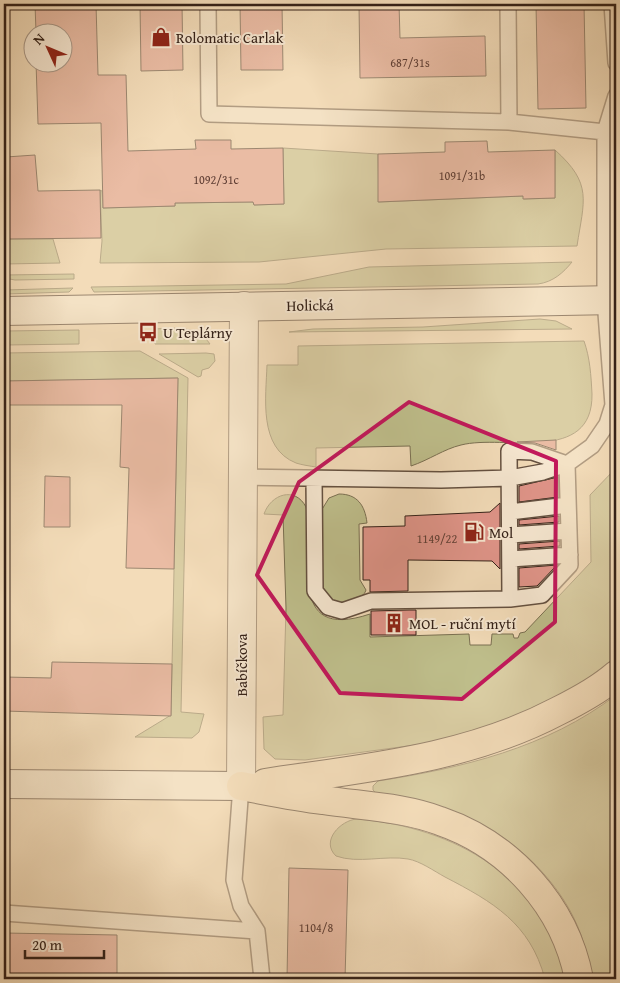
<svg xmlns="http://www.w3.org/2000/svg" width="620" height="983" font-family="'Gentium Book Plus',serif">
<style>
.green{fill:#bfbf8c;stroke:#7a7052}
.building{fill:#e1958a;stroke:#342118}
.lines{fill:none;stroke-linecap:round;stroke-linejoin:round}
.lane-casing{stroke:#645040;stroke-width:18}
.street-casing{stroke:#645040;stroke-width:30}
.secondary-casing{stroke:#342118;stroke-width:30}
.primary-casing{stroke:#342118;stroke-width:30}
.lane{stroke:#f7e8d2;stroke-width:15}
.street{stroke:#f7e8d2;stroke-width:28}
.secondary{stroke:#f7e8d2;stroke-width:28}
.primary{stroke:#f3dcb9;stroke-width:28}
.marked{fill:none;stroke:#c2185b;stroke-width:4;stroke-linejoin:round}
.labels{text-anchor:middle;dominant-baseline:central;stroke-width:4;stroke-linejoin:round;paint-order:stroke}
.number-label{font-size:12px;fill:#5f3e34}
.poi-label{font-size:15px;fill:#342118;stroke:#f7e8d2;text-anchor:start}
.street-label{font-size:15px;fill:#342118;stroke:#f7e8d2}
</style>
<rect width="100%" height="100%" fill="#f3dcb9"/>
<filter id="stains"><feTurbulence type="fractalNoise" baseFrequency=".004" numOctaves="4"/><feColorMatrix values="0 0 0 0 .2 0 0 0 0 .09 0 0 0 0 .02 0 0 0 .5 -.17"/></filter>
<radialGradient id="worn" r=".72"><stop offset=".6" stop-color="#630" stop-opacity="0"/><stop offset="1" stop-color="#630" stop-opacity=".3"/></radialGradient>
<path class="green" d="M283,148L378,154L379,202L523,196L524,199L555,198V150C593,184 584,200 577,246L386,249L259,262L100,263L102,241L100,190L102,191L103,208L175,206V203L253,202L254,205L284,204Z
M4,239H53L60,263L4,264Z
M572,262C563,273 553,282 538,284L94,292L91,287L286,284L369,267Z
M74,274V279L15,280L4,278V275Z
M73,288L69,292L5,294V290Z
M540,319L556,321L572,329L289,332L313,329L423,327Z
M155,329C175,328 197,325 210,344H155Z
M79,330V344L5,345V331Z
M584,341C590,358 591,375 592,394C593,465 504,434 461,445C444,449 429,460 411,466L410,446L316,448V467C310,466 302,465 296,463C258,448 266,397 267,365H298V346Z
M140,351L188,378L181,712L204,714L199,732L192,738L135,737L171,715L178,378L4,381V353Z
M206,353L214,354L215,361L209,368L202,370L201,376L198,377L159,354Z
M616,468V657L568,693L503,724L437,742L305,760L275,759L264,749L263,717L283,715L286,608L283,515L264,514C271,494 295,486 306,507C316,553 283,643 370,614V637L469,634L470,645H491L492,634H513L514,638H518L520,633L525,632L591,562L590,495Z
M339,494C357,494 365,505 367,523L359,524L360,580L366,590C364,596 360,597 354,600C340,605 331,603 322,590L321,511L329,498Z
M616,695V979H593C589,965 586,949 581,935C564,886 517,839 469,818C442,806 406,801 377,794L373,790V786L378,781C462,768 547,748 616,695Z
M357,819C454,827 545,877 565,979H545C530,923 493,902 445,877C434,871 420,861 408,859C385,855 358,864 336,856C320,841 341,820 357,819Z"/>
<path class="building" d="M35,4H96L98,75H126L128,151L196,149L195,140H231V149L283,148L284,204L254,205L253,202L175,203V206L103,208L101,123L38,124L36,62H62V32H36Z
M140,4H182L183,70L141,71Z
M240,4H282L283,70H241Z
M359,4H399L400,38L485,36L486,76L360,78Z
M536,4H584L586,108L538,109Z
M487,141L488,152L555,150V198L523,199V196L378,202V154L445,152V142Z
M35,155L38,191L100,190L101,238L4,239V192H9L6,157Z
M178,378L174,569L126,568L129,468L120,467L122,405H4V381Z
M556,440V450L535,443L517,442Z
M45,476L70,477V527H44Z
M558,477V497L519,502V486Z
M500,503V569L492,561L408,560V591L370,592V580H363V527L405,526V516L490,512Z
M559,516V522L519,525V520Z
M560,541V546L519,549V544Z
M557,565L537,586L519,587V568Z
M409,610H416V635H371V611Z
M52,662L172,664L171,716L4,711V677L51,678Z
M289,868L348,870L345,979H287Z
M4,933L117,935V979H4Z"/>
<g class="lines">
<defs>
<path id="lane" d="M208,4L209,114L509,122L605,132
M508,4L509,122
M612,4L616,63
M242,477L441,480L510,478L543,472L567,464L592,446L607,424L613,405L605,300V132L616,96
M314,478L315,591L328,607L342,611L371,601L510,599L542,595L570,565L567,464
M510,512L568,505
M510,535L569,531
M510,559L570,555
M510,599L509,451L532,452L567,464
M241,786L234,880L241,906L257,931L262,979
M4,913L257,931"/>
<path id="street" d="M241,786L244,306"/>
<path id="secondary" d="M4,311L616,300
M4,784L241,786"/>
<path id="primary" d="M265,783C365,768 467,759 558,711C578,701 599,690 616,675
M241,786C268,791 296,797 323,800C362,806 403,807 440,821C510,845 565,906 579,979"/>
</defs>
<use href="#lane" class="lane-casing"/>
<use href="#street" class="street-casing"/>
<use href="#secondary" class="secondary-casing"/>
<use href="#primary" class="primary-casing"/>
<use href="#lane" class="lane"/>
<use href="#street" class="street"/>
<use href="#secondary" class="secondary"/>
<use href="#primary" class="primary"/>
</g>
<path d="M0 0H620V983H0ZM409,402L556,461L555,622L462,699L340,693L257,575L299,482Z" fill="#f3dcb9" fill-opacity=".55" fill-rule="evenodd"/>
<path class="marked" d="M409,402L556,461L555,622L462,699L340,693L257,575L299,482Z"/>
<defs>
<symbol id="shop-bare" viewBox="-9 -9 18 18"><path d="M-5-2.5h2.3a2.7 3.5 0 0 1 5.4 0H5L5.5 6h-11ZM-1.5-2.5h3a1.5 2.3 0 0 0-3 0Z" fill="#8f2418" stroke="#f7e8d2" stroke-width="2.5" paint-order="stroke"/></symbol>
<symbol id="bus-bare" viewBox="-9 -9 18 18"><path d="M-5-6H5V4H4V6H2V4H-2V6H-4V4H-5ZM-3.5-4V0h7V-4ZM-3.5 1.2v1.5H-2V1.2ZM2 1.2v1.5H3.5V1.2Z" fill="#8f2418" stroke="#f7e8d2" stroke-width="2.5" paint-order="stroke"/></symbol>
<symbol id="fuel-bare" viewBox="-9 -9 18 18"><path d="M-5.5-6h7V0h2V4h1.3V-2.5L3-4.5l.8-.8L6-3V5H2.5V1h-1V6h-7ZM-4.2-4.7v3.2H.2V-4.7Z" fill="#8f2418" stroke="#f7e8d2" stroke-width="2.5" paint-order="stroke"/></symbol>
<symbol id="building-bare" viewBox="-9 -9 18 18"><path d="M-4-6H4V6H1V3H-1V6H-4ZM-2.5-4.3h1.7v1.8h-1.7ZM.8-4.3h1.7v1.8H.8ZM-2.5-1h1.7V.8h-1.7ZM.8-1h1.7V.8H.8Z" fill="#8f2418" stroke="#f7e8d2" stroke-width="2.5" paint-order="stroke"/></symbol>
</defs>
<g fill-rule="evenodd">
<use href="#shop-bare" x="147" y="23" width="28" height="28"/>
<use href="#bus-bare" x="134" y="318" width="28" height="28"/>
<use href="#fuel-bare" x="460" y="518" width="28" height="28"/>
<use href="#building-bare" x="380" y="609" width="28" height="28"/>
</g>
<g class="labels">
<g class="number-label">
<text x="410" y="62">687/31s</text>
<text x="462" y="175">1091/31b</text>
<text x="216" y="179">1092/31c</text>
<text x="437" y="538">1149/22</text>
<text x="316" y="927">1104/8</text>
</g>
<g class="poi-label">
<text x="176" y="37">Rolomatic Carlak</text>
<text x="163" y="332">U Teplárny</text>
<text x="489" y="532">Mol</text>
<text x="409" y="623">MOL - ruční mytí</text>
</g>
<g class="street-label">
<text transform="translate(310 305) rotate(-1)">Holická</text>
<text transform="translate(241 665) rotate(-90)">Babíčkova</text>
</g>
</g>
<rect width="620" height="983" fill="none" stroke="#f3dcb9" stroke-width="20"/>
<rect x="5" y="5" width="610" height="973" fill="none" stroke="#342118" stroke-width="2.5"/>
<rect x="10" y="10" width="600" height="963" fill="none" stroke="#342118"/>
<g transform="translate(48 48) rotate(314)"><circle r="24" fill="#f7e8d2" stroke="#a99888"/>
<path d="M0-4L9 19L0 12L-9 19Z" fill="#8f2418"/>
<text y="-8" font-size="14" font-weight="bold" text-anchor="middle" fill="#342118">N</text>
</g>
<path d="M25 950v8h79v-8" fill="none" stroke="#342118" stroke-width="2.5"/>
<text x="32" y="950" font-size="15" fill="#342118" stroke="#f7e8d2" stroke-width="4" paint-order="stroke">20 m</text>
<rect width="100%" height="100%" filter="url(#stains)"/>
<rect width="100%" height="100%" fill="url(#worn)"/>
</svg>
